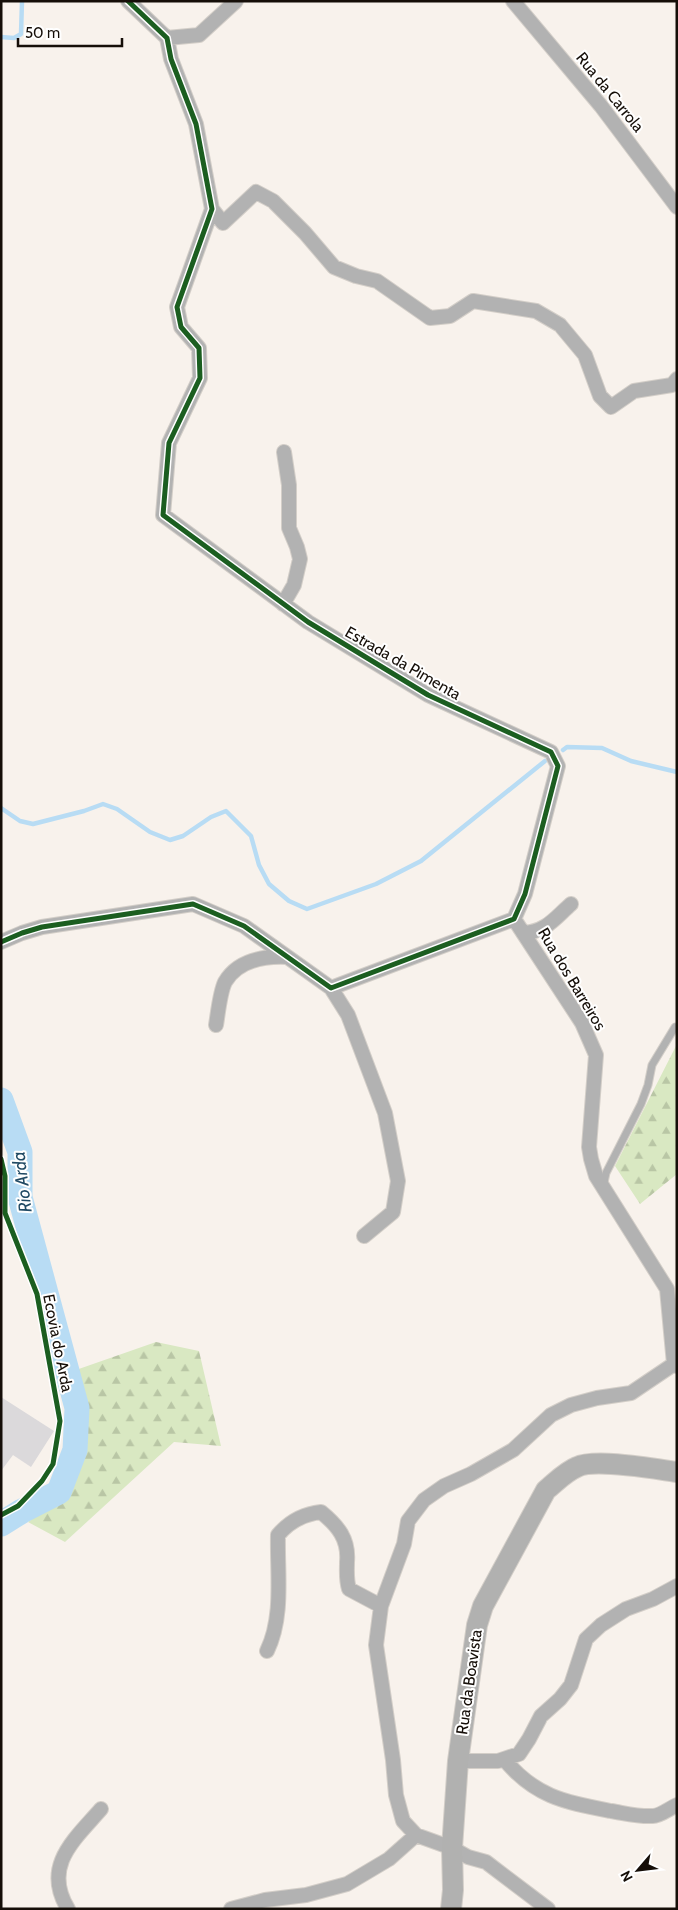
<svg xmlns="http://www.w3.org/2000/svg" width="678" height="1910" font-family="Cabin,sans-serif">
<style>
.forest{fill:url(#forest-firs)}
.lines{fill:none;stroke-linecap:round;stroke-linejoin:round}
.stream{stroke:#b8dcf4;stroke-width:4.5}
.river{stroke:#b8dcf4;stroke-width:25}
.building{fill:#dbd9db}
.lane-casing{stroke:#d3cec8;stroke-width:9}
.street-casing{stroke:#d3cec8;stroke-width:16}
.secondary-casing{stroke:#d3cec8;stroke-width:22}
.lane{stroke:#b2b2b2;stroke-width:7}
.street{stroke:#b2b2b2;stroke-width:14}
.secondary{stroke:#b1b1b0;stroke-width:20}
.cycleway-casing{stroke:#fff;stroke-width:8}
.cycleway{stroke:#1b5e20;stroke-width:5}
.labels{text-anchor:middle;dominant-baseline:central;stroke-width:4;stroke-linejoin:round;paint-order:stroke}
.street-label{font-size:16px;fill:#150e08;stroke:#fff}
.water-label{font-size:18px;font-style:italic;fill:#214a64;stroke:#fff}
</style>
<defs>
<pattern id="forest-firs" width="22" height="20" patternUnits="userSpaceOnUse" patternTransform="scale(1.25)"><rect width="22" height="20" fill="#d9e8c2"/><path d="M5 1l3.5 6h-7zM16 11l3.5 6h-7z" fill="#b9c6a5"/></pattern>
</defs>
<rect width="100%" height="100%" fill="#f8f2ec"/>
<path class="forest" d="M677,1044V1174L640,1204L615,1166Z
M156,1342L199,1351L221,1446L174,1442L65,1542L28,1522L63,1496L81,1451L83,1408L73,1371Z"/>
<g class="lines">
<path class="stream" d="M1,37L14,38L21,34L22,1
M563,750L567,747L602,748L631,761L677,772
M1,808L20,821L33,824L84,811L103,804L117,809L150,832L170,840L183,836L211,817L226,811L251,836L259,865L269,884L289,901L307,909L376,884L421,861L545,761"/>
<path class="river" d="M1,1100L20,1152V1197L77,1408L75,1450L59,1492L22,1511L1,1524"/>
</g>
<path class="building" d="M1,1397L54,1431L31,1467L13,1455L1,1471Z"/>
<g class="lines">
<defs>
<path id="lane" d="M603,1187L606,1173L641,1104L648,1085L652,1065L675,1027"/>
<path id="street" d="M513,1L601,106L677,207
M167,38L199,35L236,1
M212,209L223,223L256,192L273,201L305,233L334,267L356,276L377,281L430,318L450,316L473,301L536,311L560,325L585,355L600,396L611,407L634,391L672,385L677,379
M283,604L294,585L300,559L297,547L289,528V485L284,452
M514,919L582,1023L596,1055L589,1147L591,1159L596,1176L667,1289L674,1364L677,1366
M523,933C546,932 555,918 571,904
M1,942L22,933L42,927L193,904L244,926L331,988L514,919L525,894L558,766L551,752L428,695L308,622L163,515L169,443L200,378L199,348L181,327L177,307L212,209L196,124L171,59L167,38L128,1
M331,988L348,1015L385,1113L398,1181L393,1212L364,1236
M216,1025C218,1013 220,992 225,982C238,960 264,956 287,957
M267,1651C284,1616 277,1573 278,1535C289,1522 303,1514 321,1512C338,1526 349,1539 347,1562C347,1572 346,1579 349,1589L381,1606
M504,1759C535,1797 565,1802 611,1811C624,1813 639,1817 653,1816C660,1816 670,1808 677,1805
M458,1761H498L519,1754L529,1739L541,1716L560,1699L571,1685L586,1639L601,1625L626,1609L653,1599L677,1586
M68,1909C42,1866 74,1840 101,1809
M231,1909L265,1900L306,1895L347,1884L389,1859L416,1835
M548,1909L486,1862L468,1857L452,1848L416,1835L403,1821L396,1795L393,1760L376,1645L381,1606L404,1544L408,1521L424,1500L444,1486L471,1474L513,1450L551,1415L571,1405L597,1398L631,1393L674,1364"/>
<path id="secondary" d="M451,1909L453,1890L452,1848L458,1761L477,1625L483,1606L546,1490C556,1482 565,1472 577,1467C595,1458 655,1469 677,1472"/>
</defs>
<use href="#lane" class="lane-casing"/>
<use href="#street" class="street-casing"/>
<use href="#secondary" class="secondary-casing"/>
<use href="#lane" class="lane"/>
<use href="#street" class="street"/>
<use href="#secondary" class="secondary"/>
<defs>
<path id="cycleway" d="M1,942L22,933L42,927L193,904L244,926L331,988L514,919L525,894L558,766L551,752L428,695L308,622L163,515L169,443L200,378L199,348L181,327L177,307L212,209L196,124L171,59L167,38L128,1
M1,1159L5,1176V1213L37,1294L60,1421L53,1464L42,1481L18,1506L1,1515"/>
</defs>
<use href="#cycleway" class="cycleway-casing"/>
<use href="#cycleway" class="cycleway"/>
</g>
<g class="labels">
<g class="street-label">
<text transform="translate(610 92) rotate(51)">Rua da Carrola</text>
<text transform="translate(403 663) rotate(30)">Estrada da Pimenta</text>
<text transform="translate(572 979) rotate(59)">Rua dos Barreiros</text>
<text transform="translate(58 1343) rotate(79)">Ecovia do Arda</text>
<text transform="translate(469 1682) rotate(-82)">Rua da Boavista</text>
</g>
<g class="water-label">
<text transform="translate(22 1182) rotate(-97)">Rio Arda</text>
</g>
</g>
<rect width="678" height="1910" fill="none" stroke="#150e08" stroke-width="5"/>
<g transform="translate(638 1870) rotate(242)" stroke="#ffffff" stroke-width="4" paint-order="stroke">
<path d="M0-4L9 19L0 12L-9 19Z" fill="#150e08"/>
<text y="-8" font-size="14" font-weight="bold" text-anchor="middle" fill="#150e08">N</text>
</g>
<path d="M18 38v8h104v-8" fill="none" stroke="#150e08" stroke-width="2.5"/>
<text x="25" y="38" font-size="15" fill="#150e08" stroke="#ffffff" stroke-width="4" paint-order="stroke">50 m</text>
</svg>
